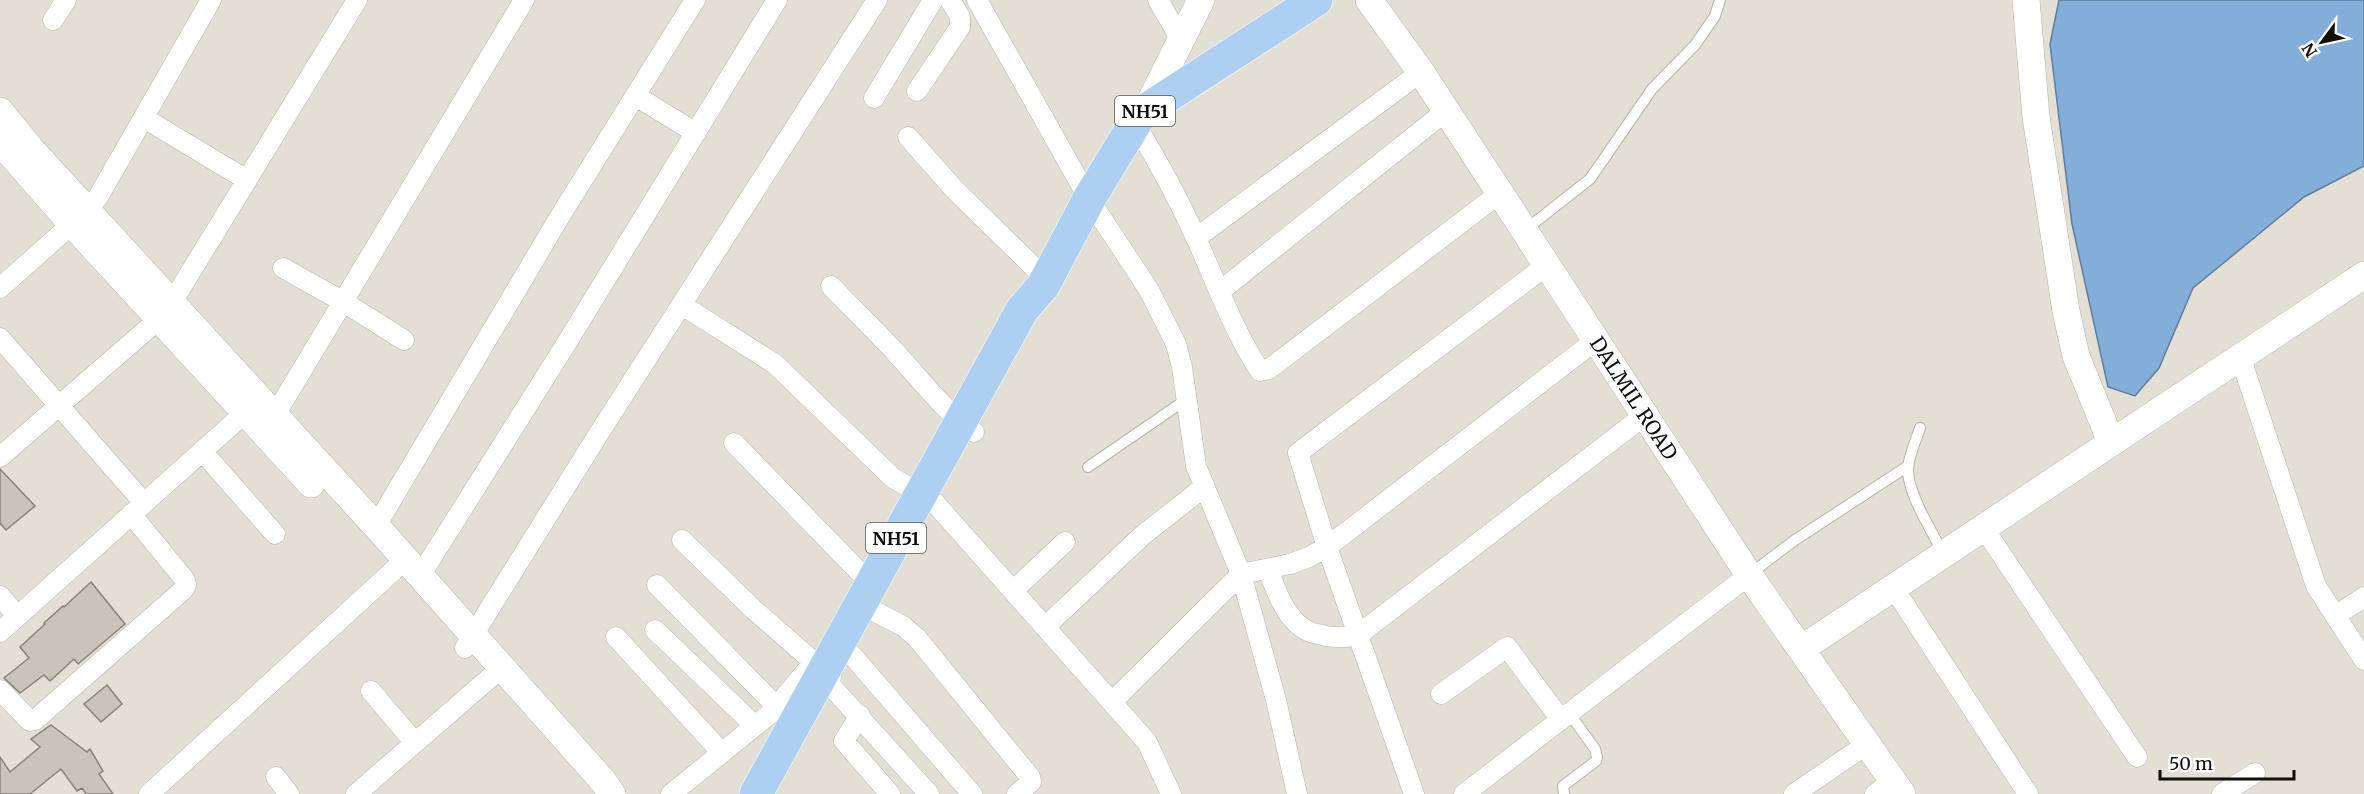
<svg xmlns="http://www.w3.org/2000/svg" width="2364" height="794" font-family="Merriweather,serif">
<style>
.water{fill:#83aeda;stroke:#607e9c;stroke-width:1.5}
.building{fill:#c8c4ba;stroke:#87837a;stroke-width:1.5}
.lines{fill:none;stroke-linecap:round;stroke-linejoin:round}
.lane-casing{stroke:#b7b4a9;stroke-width:12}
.street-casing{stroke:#b7b4a9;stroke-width:21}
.secondary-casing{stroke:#b7b4a9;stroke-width:28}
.highway-casing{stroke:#fff;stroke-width:34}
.lane{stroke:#fff;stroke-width:10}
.street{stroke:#fff;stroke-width:20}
.secondary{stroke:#fff;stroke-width:27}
.highway{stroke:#accff2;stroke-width:33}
.labels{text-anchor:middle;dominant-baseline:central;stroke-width:4.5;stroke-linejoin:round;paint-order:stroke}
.shield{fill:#fff;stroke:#585755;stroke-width:1.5}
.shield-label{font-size:18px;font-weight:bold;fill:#100f0c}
.street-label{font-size:20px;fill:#100f0c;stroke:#fff}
</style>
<rect width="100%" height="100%" fill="#e3dfd5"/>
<path class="water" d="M2059,0H2364V166L2304,197L2193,288L2159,368L2135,396L2108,387L2072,224L2050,44Z"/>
<path class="building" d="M0,469L35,506L6,530L0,523Z
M91,582L125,624L78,664L74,659L50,681L44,675L20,693L4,678L29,658L20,647L45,624L44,623L63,606L64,607Z
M107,685L122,704L101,722L84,704Z
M51,725L87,752L90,749L103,771L99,774L113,794H86L82,788L77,791L61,769L30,794H0V757L10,772L40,747L31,739Z"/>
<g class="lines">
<defs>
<path id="lane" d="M1525,230L1590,179L1652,89L1695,45L1715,16L1720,0
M1920,428C1916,440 1909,455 1908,468C1907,493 1932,531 1943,553
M1088,467L1187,399
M1750,574L1795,540L1908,466
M1564,794L1563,786L1596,761L1597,757L1595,749L1569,713"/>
<path id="street" d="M977,0L1089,199L1149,290L1176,344L1182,367L1196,466L1241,574L1276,700L1297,794
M1158,0L1181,40
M53,20L66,0
M917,91L960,27V17L950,0
M636,96L696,133
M874,98L933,0
M144,118L247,180
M1135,124C1158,161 1178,198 1196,238C1216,282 1233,330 1260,371L1269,369L1500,193
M908,137L955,190L1047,280
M1196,238L1421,72
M283,268L342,301L404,340
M831,286C852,308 875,330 896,353C921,380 944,411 974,432
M0,288L72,224L98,197L211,0
M1219,292L1446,111
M682,305L775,364L893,478L921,494
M0,338L144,503
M2240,356L2316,586L2364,660
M269,425L524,0
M734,443L871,584
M202,451L275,534
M0,457L159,319L171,304L357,0
M935,503L1147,742L1171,794
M376,526L562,213L695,0
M1983,527L2137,757
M682,540L753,609L831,677
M1268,570C1276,590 1286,621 1308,631C1313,634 1320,634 1326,636C1338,638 1346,638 1358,635L1645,415
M420,576L566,344L777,0
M657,585L777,707
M1893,587L2028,794
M1014,590L1065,542
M0,596L17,616
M874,611L903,626L917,638L1030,777L1031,782L1017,794
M2335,616L2364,597
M1046,626L1143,535L1204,487
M655,630L755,726
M0,632L255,404
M616,637L722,753
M465,648L601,430L877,0
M851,654L972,794
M832,687L929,794
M0,690L30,721L35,720L183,590L186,585L185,580L131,514
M371,691L415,743
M1441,694L1507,647L1561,720
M1113,701L1241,574L1290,564L1309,557L1327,547L1596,340
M860,715L844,741L890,794
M276,777L289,794
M149,794L405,560
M356,794L492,676
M671,794L771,713L814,662
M1414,794L1327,547L1298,453L1547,265
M1464,794L1749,575
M1794,794L1867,744
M1875,794L1893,781
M2222,794L2255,773"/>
<path id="secondary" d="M1369,0L1421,72L1749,575L1902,794
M2026,0L2036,117L2066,311L2076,356L2111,442
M1146,110L1201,0
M0,111L30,148L376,526L603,781L612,794
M0,142L72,224L311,484
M1801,649L2364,275"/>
<path id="highway" d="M756,794L1022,310L1043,286L1089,199L1137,120L1146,110L1316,0"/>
</defs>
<use href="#lane" class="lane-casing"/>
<use href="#street" class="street-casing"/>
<use href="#secondary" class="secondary-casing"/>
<use href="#highway" class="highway-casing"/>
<use href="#lane" class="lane"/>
<use href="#street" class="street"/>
<use href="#secondary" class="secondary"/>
<use href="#highway" class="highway"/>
</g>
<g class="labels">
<g class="shield">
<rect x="1115" y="96" width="60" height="30" rx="4.5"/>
<rect x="866" y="523" width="60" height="30" rx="4.5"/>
</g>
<g class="shield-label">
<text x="1145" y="111">NH51</text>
<text x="896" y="538">NH51</text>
</g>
<g class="street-label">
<text transform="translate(1634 398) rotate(57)">DALMIL ROAD</text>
</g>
</g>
<g transform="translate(2322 42) rotate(237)" stroke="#ffffff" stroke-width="4.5" paint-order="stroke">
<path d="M0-4.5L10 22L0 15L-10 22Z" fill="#100f0c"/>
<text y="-9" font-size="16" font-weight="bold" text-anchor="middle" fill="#100f0c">N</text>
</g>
<path d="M2160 770v9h134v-9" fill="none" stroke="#100f0c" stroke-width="3"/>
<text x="2169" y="770" font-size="18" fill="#100f0c" stroke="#ffffff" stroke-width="4.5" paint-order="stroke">50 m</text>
</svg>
